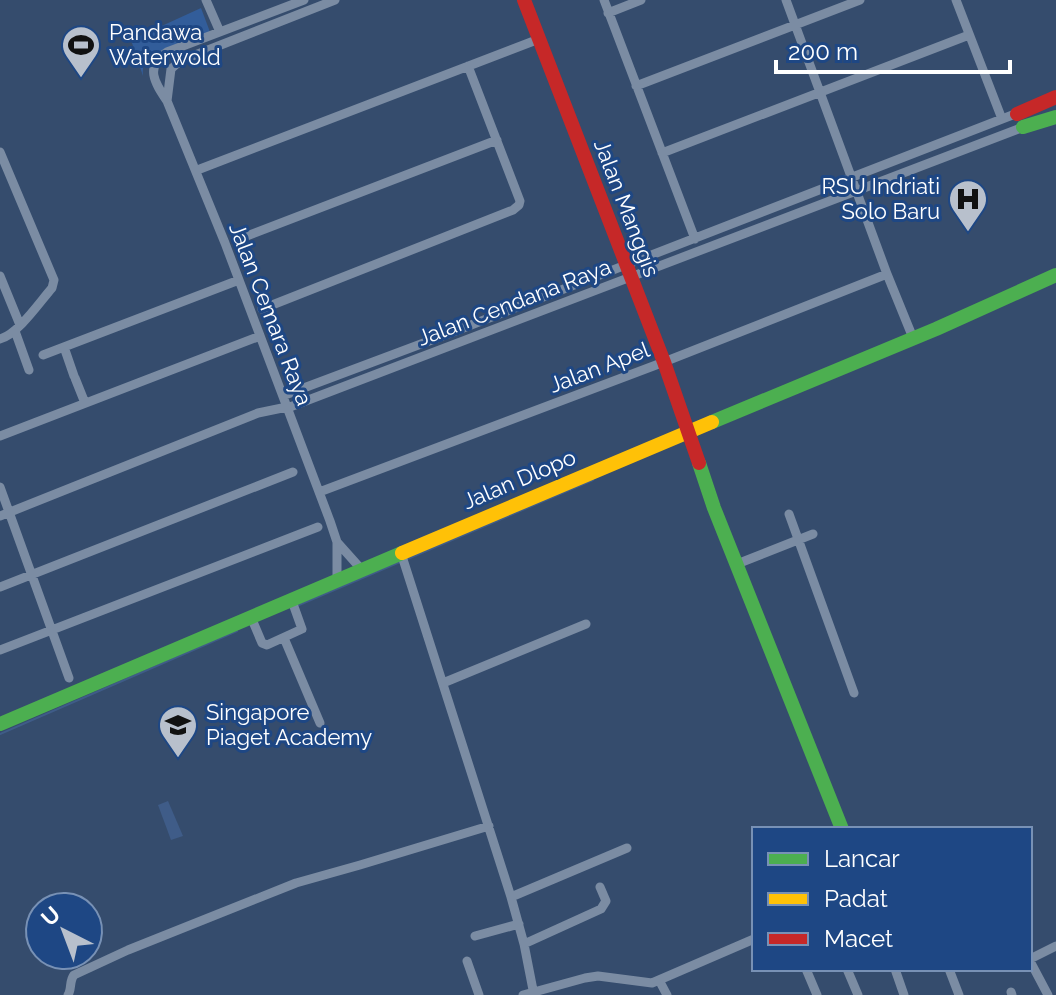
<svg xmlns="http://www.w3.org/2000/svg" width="1056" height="995" font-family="Raleway,sans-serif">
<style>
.green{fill:#325d9a}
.water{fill:#3f5c88}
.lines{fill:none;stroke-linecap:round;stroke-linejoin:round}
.stream{stroke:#3f5c88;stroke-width:2}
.street{stroke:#7b8ca3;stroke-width:9}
.fast{stroke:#4caf50;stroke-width:14}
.slow{stroke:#ffc107;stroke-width:14}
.jam{stroke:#c62828;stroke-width:14}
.labels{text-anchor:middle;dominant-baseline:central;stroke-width:6;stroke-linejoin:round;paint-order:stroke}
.poi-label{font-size:22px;fill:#fff;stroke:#1e4784;text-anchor:start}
.street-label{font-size:22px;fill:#fff;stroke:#1e4784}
</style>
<rect width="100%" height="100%" fill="#354c6d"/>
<path class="green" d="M201,8L210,32L153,54C145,60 142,65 143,76L131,40Z"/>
<path class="water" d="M168,801L183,836L171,840L158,805Z"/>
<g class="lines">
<path class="stream" d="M405,560L593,480
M299,605L400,562
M0,734L237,631"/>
<path class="street" d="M206,0L220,32
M304,0L167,52C144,67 155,83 167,101L225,243L330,521L337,542V581
M604,0L695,239
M786,0L887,274L911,333
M956,0L1002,119
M608,13L641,0
M636,86L860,0
M167,101L171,69L180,61L335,0
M0,152L54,280L52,288C39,303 18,334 0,339
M662,153L969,35
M200,169L539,39
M239,239L497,140
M0,276L20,325
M262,309L513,210L519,205L520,201L468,66
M15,331L29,370
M64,347L74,376
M43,355L239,280
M75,378L85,403
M285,395L453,332L1015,114
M290,407L1021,128
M0,436L260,336
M0,487L69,678
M322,491L664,362L887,274
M789,514L854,693
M0,516L258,413L287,407
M337,542L362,570
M401,553L511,897L524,944L534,995
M737,564L813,534
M0,587L293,472
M251,617L262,643L267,645L302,629L292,601
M284,638L320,723
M0,650L318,527
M443,683L586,624
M511,897L627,848
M475,936L519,924
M524,944L601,909L606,901L600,887
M1030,959L1056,946
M467,961L479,995
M1030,961L1048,995
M806,969L817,995
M847,969L858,995
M895,969L904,995
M949,969L959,995
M659,980L667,995
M1011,992L1012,995
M68,995C72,989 69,981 74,975L128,950L296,883L360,865L489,826
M523,995L585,978L598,976L652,983L754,939"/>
<path class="fast" d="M1023,127L1056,117
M712,422L936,329L1056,275
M699,463L714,508L842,829
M0,724L402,553"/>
<path class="slow" d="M402,553L712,422"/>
<path class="jam" d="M524,0L664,362L699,463
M1017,114L1056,97"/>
</g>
<defs>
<symbol id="stadium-pin" viewBox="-11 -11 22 30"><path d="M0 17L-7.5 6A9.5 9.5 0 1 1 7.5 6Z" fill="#b8c0cc" stroke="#1e4784"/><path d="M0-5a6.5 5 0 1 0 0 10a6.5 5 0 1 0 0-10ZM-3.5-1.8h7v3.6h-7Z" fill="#111"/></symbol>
<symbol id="hospital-pin" viewBox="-11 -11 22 30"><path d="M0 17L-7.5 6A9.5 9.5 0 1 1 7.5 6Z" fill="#b8c0cc" stroke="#1e4784"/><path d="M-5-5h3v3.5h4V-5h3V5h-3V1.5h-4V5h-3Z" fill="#111"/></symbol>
<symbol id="school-pin" viewBox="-11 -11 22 30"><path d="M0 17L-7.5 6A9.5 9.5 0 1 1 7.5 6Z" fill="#b8c0cc" stroke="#1e4784"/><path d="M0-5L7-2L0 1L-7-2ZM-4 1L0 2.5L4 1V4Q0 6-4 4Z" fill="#111"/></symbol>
</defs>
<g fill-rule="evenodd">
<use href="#stadium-pin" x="59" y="23" width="44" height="60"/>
<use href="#hospital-pin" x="946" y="177" width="44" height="60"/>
<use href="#school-pin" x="156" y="703" width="44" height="60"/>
</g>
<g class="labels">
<g class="poi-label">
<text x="109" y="32">Pandawa<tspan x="109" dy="25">Waterwold</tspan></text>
<text x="940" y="186" text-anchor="end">RSU Indriati<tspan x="940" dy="25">Solo Baru</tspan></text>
<text x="206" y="712">Singapore<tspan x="206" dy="25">Piaget Academy</tspan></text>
</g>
<g class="street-label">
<text transform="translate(627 208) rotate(69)">Jalan Manggis</text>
<text transform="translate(514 302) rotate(-21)">Jalan Cendana Raya</text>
<text transform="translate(271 314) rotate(69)">Jalan Cemara Raya</text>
<text transform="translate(599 367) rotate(-21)">Jalan Apel</text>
<text transform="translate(519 479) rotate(-23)">Jalan Dlopo</text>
</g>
</g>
<rect x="752" y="827" width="280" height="144" fill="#1e4784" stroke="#7891b5" stroke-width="2"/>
<rect x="768" y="853" width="40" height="12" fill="#4caf50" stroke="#7891b5" stroke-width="2"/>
<text x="824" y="867" font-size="24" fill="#ffffff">Lancar</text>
<rect x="768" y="893" width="40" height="12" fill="#ffc107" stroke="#7891b5" stroke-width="2"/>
<text x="824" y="907" font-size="24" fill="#ffffff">Padat</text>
<rect x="768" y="933" width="40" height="12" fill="#c62828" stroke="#7891b5" stroke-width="2"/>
<text x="824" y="947" font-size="24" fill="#ffffff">Macet</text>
<g transform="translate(64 931) rotate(318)"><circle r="38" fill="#1e4784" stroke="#7891b5" stroke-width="2"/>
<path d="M0-6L14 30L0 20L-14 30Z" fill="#b8c0cc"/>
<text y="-12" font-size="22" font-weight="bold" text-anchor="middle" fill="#ffffff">U</text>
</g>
<path d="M776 60v12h234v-12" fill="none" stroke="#ffffff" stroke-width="4"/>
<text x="788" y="60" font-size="24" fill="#ffffff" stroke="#1e4784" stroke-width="6" paint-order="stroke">200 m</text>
</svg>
